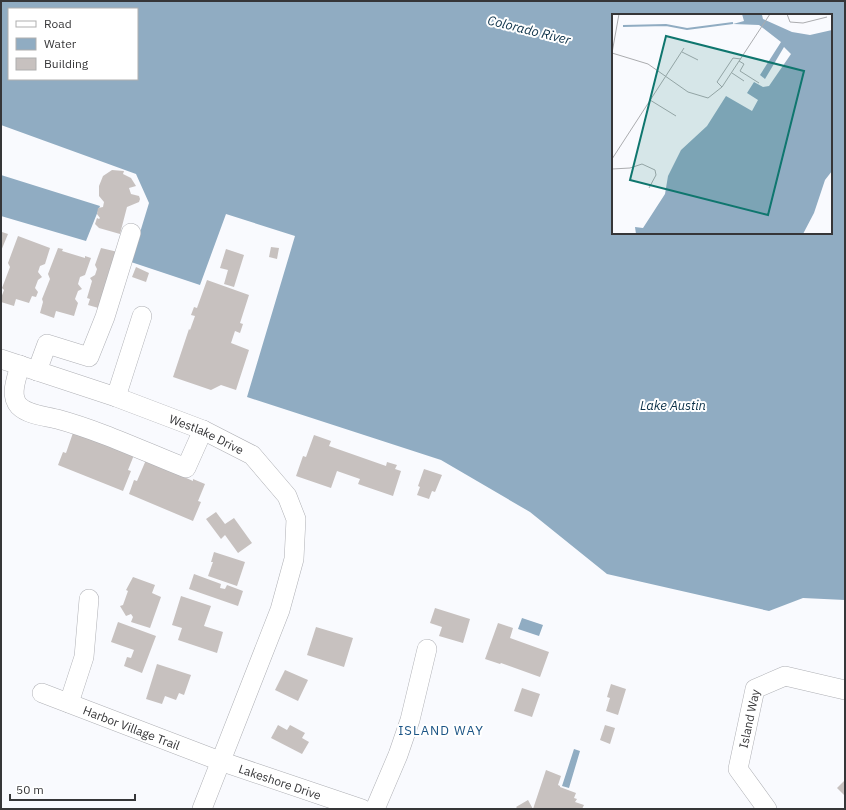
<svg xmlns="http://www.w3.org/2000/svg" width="846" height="810" font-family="'IBM Plex Sans',sans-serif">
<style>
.water{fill:#90acc2;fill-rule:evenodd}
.building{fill:#c7c1bf}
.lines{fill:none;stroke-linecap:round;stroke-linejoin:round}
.minor-casing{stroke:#afb0b5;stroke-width:20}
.minor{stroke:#fff;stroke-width:19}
.labels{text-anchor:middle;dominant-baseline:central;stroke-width:4;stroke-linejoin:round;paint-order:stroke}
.street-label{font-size:12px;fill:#363638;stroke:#fff}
.water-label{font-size:13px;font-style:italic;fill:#0d3249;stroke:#fff}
.neighbourhood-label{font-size:13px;letter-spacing:1px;fill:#1b5485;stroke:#fff}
.inset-river{fill:none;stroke:#90acc2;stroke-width:2}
.inset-road{fill:none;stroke:#abacaf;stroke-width:1}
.view{fill:#0f766e;fill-opacity:0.15;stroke:#0f766e;stroke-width:2}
.inset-edge{fill:none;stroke:#363638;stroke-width:2}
</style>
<rect width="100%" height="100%" fill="#f9fafe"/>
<path class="water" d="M1,1H845V600L803,598L769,611L607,574L530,512L441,460L247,397L295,236L226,214L200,285L131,262L149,203L136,174L1,125ZM9,9H137V79H9ZM613,15H831V233H613Z
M1,175L100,206L86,241L1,216Z
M522,618L543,625L539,636L518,629Z
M574,749L580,751L569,788L562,786Z"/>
<path class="building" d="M112,170L124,171L123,174L131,178L136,186L129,188L131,194L139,196L140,199L139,202L127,207L120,234L99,228L95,224L97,218L99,219L100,218L97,214L98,208L103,207L104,202L99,196V186L103,176Z
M2,232L8,234L1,251V233Z
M18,236L50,248L45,264L40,266L38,272L42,277L38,280L35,288L38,292L36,297L32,296L29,303L16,299L14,306L1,302V298L4,290L2,288L10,267L8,263Z
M271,247L279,248L277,259L269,257Z
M58,248L63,249L62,251L85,258V256L91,258L85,275L80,277L78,284L82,289L78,291L75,299L78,303L74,316L56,311L54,318L40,313L43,302L42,299L50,279L48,274Z
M101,248L118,252L102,309L88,305L90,299L87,298L92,281L90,278L95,275L97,269L95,265Z
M226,249L244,255L234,287L224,284L228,270L220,268Z
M136,267L149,273L146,282L132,277Z
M207,280L249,295L240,323L243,324L240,333L235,331L231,343L249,350L236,390L221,385L211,390L173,377L189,329L190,330L195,316L191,315L194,307L197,308Z
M75,427L134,455L128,470L131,471L123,491L58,465L63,452L66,453Z
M314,435L331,441L329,446L386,466L387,462L397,465L395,469L401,471L393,496L358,484L360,479L337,471L331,488L296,476L303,456L306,457Z
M146,460L193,481V479L205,484L198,501L201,502L193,521L129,494L134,480L137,481Z
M424,469L442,475L435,492L432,491L429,499L417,495L420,487L418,486Z
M216,512L225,524L234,518L252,543L238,553L225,535L221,539L206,519Z
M214,552L245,562L237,586L208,576L213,562H211Z
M194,574L221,584L220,588L225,589L227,585L243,591L238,606L189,589Z
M133,577L155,585L152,593L161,597L150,628L131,622L133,617L131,614L126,616L120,606L123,605L128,591L126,590Z
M181,596L211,606L204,626L223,632L217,653L178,640L182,628L172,625Z
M435,608L470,619L463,643L439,636L442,627L430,623Z
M118,622L156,636L142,673L124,666L127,657L131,658L134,650L111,642Z
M498,623L513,628L510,638L549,652L540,677L501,663L500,664L485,659Z
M316,627L353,638L344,667L307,655Z
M157,664L191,675L184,695L179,693L176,700L165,696L162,704L146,699Z
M285,670L308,680L298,701L275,690Z
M611,684L626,689L618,715L606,711L610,698L607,697Z
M522,688L540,694L532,717L514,711Z
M278,725L287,730L290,725L305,733L302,738L309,742L302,754L271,738Z
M605,725L615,728L610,744L600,740Z
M546,770L561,776L558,785L560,786V787L576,793L574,798L577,799L575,802L584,805L582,809H518L516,807L528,800L533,809Z
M845,780V796L837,788Z"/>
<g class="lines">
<defs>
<g id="minor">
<path id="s1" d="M1,359L116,397L203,430L252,455L287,496L296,519L294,559L280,610L202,809"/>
<path d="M20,365C17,378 9,395 19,406C28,415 45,416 57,419C101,431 143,451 186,468L203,430"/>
<path d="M37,371L47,344L89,357L105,317L131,233"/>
<path d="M116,397L142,316"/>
<path id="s2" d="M42,693L220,761L362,809"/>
<path d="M69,703L84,657L89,599"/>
<path d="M375,809L398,755L410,720L427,649"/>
<path id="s3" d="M767,809L738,769L755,689L785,676L845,690"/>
</g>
</defs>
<use href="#minor" class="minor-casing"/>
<use href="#minor" class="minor"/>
</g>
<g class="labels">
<g class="street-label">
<text stroke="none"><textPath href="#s1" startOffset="219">Westlake Drive</textPath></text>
<text stroke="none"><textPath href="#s3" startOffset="101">Island Way</textPath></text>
<text stroke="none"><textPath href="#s2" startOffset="96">Harbor Village Trail</textPath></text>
<text stroke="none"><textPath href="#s2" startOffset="254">Lakeshore Drive</textPath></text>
</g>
<g class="water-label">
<text transform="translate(529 30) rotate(14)">Colorado River</text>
<text x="673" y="405">Lake Austin</text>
</g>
<g class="neighbourhood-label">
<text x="441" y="730">ISLAND WAY</text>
</g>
</g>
<g transform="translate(612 14)">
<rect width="220" height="220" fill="#f9fafe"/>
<path d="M130,0L150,1L151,5L180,18L198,21L220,16V157L213,166L202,199L191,220H24L23,213L31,214L53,180L56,162L69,136L95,112L114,82L140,97L146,86L135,79L142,68L151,73L157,72L179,40L172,33L153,65L148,61L169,28L147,11L121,10L132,7Z" fill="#90acc2"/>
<path class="inset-river" d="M11,12L54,11L75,15L121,9"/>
<path class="inset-road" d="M175,0L178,8L191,9L215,3M70,38L86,46M0,39L36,50L76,78L96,84L110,73L158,0M0,39L7,0M127,47L132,50L128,57L147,69M120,59L132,67M110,73L105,68L121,44L129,45M38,86L64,102M0,145L72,34M0,155L18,154L30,150L43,156L44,161L37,174"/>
<path class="view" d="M54,22L192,57L156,201L18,166Z"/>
<rect width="220" height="220" class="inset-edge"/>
</g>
<rect width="846" height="810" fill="none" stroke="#363638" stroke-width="4"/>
<rect x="8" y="8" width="130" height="72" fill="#ffffff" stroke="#afafaf"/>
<rect x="16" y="21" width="20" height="6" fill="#ffffff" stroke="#afafaf"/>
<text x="44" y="28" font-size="12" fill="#363638">Road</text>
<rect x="16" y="38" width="20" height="12" fill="#90acc2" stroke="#afafaf"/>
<text x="44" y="48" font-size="12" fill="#363638">Water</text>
<rect x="16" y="58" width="20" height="12" fill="#c7c1bf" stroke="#afafaf"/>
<text x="44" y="68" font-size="12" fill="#363638">Building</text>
<path d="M10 794v6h125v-6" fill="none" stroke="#363638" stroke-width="2"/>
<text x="16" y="794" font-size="12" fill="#363638" stroke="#ffffff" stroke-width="3" paint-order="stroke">50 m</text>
</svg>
